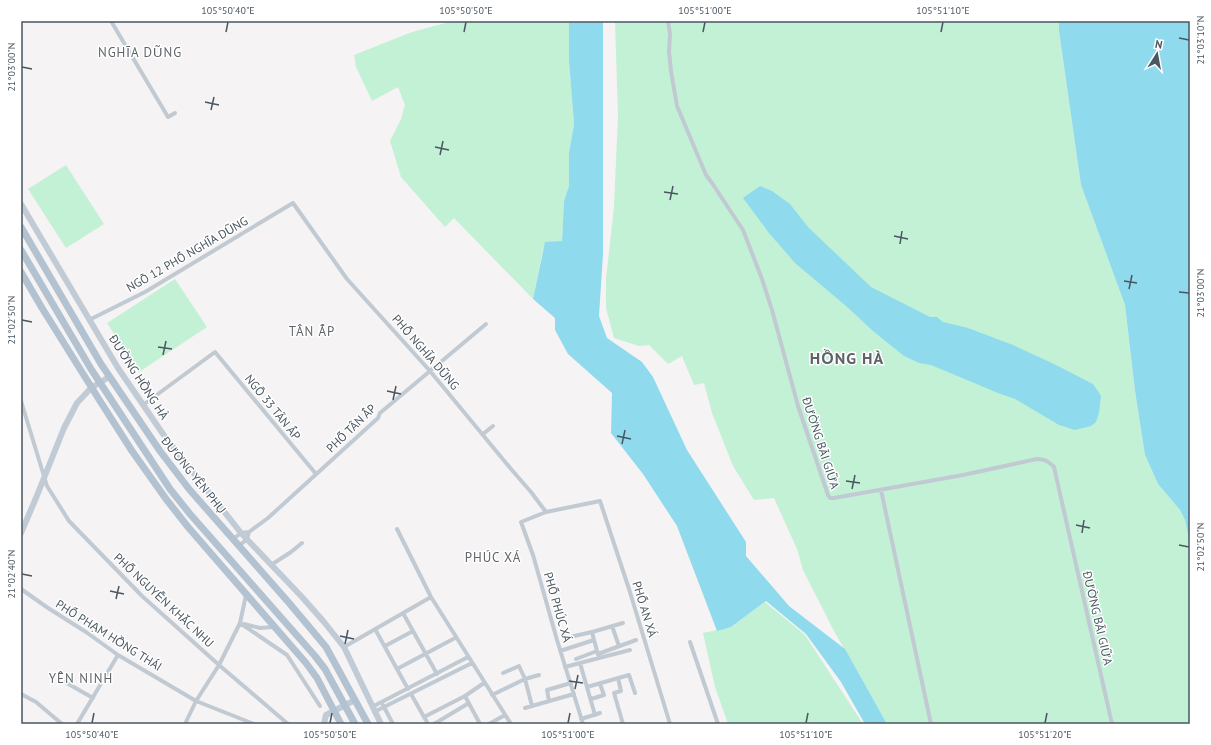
<svg xmlns="http://www.w3.org/2000/svg" width="1211" height="745" font-family="'PT Sans',sans-serif">
<style>
.green{fill:#c3f1d5}
.water{fill:#90daee}
.lines{fill:none;stroke-linecap:round;stroke-linejoin:round}
.street{stroke:#c1cad2;stroke-width:4}
.secondary{stroke:#c1cbd6;stroke-width:6}
.primary{stroke:#b3c2d1;stroke-width:7}
.ticks{fill:none;stroke:#4a5661;stroke-width:1.5}
.labels{text-anchor:middle;dominant-baseline:central;stroke-width:3;stroke-linejoin:round;paint-order:stroke}
.street-label{font-size:12px;fill:#4a5661;stroke:#fff}
.neighbourhood-label{font-size:13px;letter-spacing:1px;fill:#5f6368;stroke:#fff}
.district-label{font-size:16px;font-weight:bold;letter-spacing:1px;fill:#5f6368;stroke:#fff}
.neatline{fill:none;stroke:#4a5661;stroke-width:1.5}
.ticks-label{font-size:10px;text-anchor:middle;fill:#4a5661}
</style>
<rect width="100%" height="100%" fill="#f5f3f3"/>
<path class="green" d="M453,21H569V61L574,124L569,153V186L564,201L562,241L543,249L533,299L454,218L445,227L401,177L390,141L401,119L405,105L398,87L372,101L356,67L354,55L412,32Z
M615,21H1059V31L1081,185L1125,305L1135,391L1145,455L1158,484L1180,510L1185,520L1190,544V724H887L834,631L803,570L797,549L774,498L754,500L733,466L712,413L704,383L694,385L682,356L668,364L649,345L639,346L614,338L606,308V279L614,207L618,116Z
M66,165L104,224L66,248L28,189Z
M175,279L207,327L139,372L107,323Z
M765,602L805,635L863,724H728L715,687L703,633L731,627Z"/>
<path class="water" d="M569,21H603V254L599,316L607,338L642,362L653,377L687,450L746,542V556L789,606L845,649L887,724H865L841,682L806,634L766,601L731,627L717,631L677,526L643,474L611,433L612,393L568,354L555,330V318L533,299L545,242L562,241L564,201L569,186V153L574,124L569,61Z
M1059,21H1190V544L1185,520L1180,510L1158,484L1145,455L1135,391L1125,305L1081,185L1059,31Z
M760,186L772,191L790,204L808,227L871,287L930,317H937L943,322L968,328L1013,345L1054,364L1093,384L1101,396L1099,413L1096,422L1091,426L1075,430L1059,425L1015,399L998,393L931,365L919,363L904,356L873,331L846,306L795,263L769,233L743,198Z"/>
<g class="lines">
<path class="street" d="M111,21L168,117L175,113
M668,21L670,34L669,52L671,71L677,106L706,175L712,183L743,230L762,279L772,310L798,406L828,495L830,498H834L963,475L1037,459C1045,459 1048,461 1054,467L1112,724
M89,320L145,292L293,203L347,279L430,371L511,469L531,492L546,512
M21,401L47,486L69,521L142,596L219,665L288,724
M143,405L215,352L316,474
M483,434L493,426
M881,490L931,724
M397,529L431,597L511,724
M233,539L241,533L249,532
M239,546L247,539L249,532L268,518L378,418L380,413L486,324
M271,565L291,552L302,543
M21,589L48,608L86,632L118,655L196,701L254,724
M403,613L437,674
M240,623L287,655L320,706
M244,624L260,628L274,627
M612,626L619,646
M375,629L408,689
M592,632L623,623
M690,642L718,724
M385,646L413,631
M344,647L431,597
M560,651L594,640
M598,654L636,640
M599,658L630,650
M576,659L597,651
M580,663L595,715
M565,667L599,658L594,640L592,632L570,637
M397,669L455,638
M503,673L519,666L525,679L532,706
M618,678L621,691L614,693L623,724
M65,682L93,698
M587,687L629,675L635,693
M21,694L36,702L62,724
M411,694L428,724
M492,695L525,679L539,675
M465,696L480,724
M591,699L604,695L600,684
M549,701L547,690L571,683
M383,705L393,724
M372,707L468,657
M525,708L574,694
M374,712L472,663
M424,717L465,696L484,683
M581,719L600,713
M77,724L118,655
M185,724L196,701L219,665L240,623L246,595
M434,724L469,703
M489,724L505,715
M583,724L557,640L533,555L521,522L546,512L600,501L629,589L670,724"/>
<path class="secondary" d="M21,204L118,368L163,434L241,533L302,597L324,622L344,647L381,724
M21,533L36,498L64,428L77,403L91,388L109,377
M324,724L326,715L355,700"/>
<path class="primary" d="M21,227L101,364L160,451L189,489L290,604L326,647L368,724
M21,250L91,369L170,489L190,514L315,656L325,669L355,724
M21,272L42,308L100,401L132,451L166,499L188,527L306,663L317,678L341,724"/>
</g>
<path class="ticks" d="M226,32L228,22M464,32L466,22M703,32L705,22M941,32L943,22M1179,38L1189,40M22,67L32,69M205,102L219,105M211,110L214,97M435,147L449,150M440,155L443,141M664,192L678,194M670,200L673,186M894,236L908,239M900,244L902,231M1124,281L1137,283M1129,289L1132,275M1179,292L1189,293M22,320L32,322M158,347L172,349M163,355L166,341M387,391L401,394M393,400L396,386M617,436L631,439M622,444L625,430M846,481L860,483M852,489L855,475M1076,525L1090,528M1082,533L1084,520M1179,545L1189,547M22,574L32,576M110,591L124,594M116,599L119,586M340,636L354,639M345,644L348,630M569,681L583,683M575,689L578,675M92,723L94,713M330,723L332,713M568,723L570,713M806,723L808,713M1045,723L1047,713"/>
<g class="labels">
<g class="street-label">
<text transform="translate(187 254) rotate(-30)">NGÕ 12 PHỐ NGHĨA DŨNG</text>
<text transform="translate(426 352) rotate(49)">PHỐ NGHĨA DŨNG</text>
<text transform="translate(139 377) rotate(57)">ĐƯỜNG HỒNG HÀ</text>
<text transform="translate(273 407) rotate(51)">NGÕ 33 TÂN ẤP</text>
<text transform="translate(351 428) rotate(-44)">PHỐ TÂN ẤP</text>
<text transform="translate(821 443) rotate(72)">ĐƯỜNG BÃI GIỮA</text>
<text transform="translate(194 475) rotate(51)">ĐƯỜNG YÊN PHỤ</text>
<text transform="translate(164 600) rotate(43)">PHỐ NGUYỄN KHẮC NHU</text>
<text transform="translate(558 607) rotate(74)">PHỐ PHÚC XÁ</text>
<text transform="translate(645 609) rotate(73)">PHỐ AN XÁ</text>
<text transform="translate(1098 618) rotate(77)">ĐƯỜNG BÃI GIỮA</text>
<text transform="translate(109 635) rotate(32)">PHỐ PHẠM HỒNG THÁI</text>
</g>
<g class="neighbourhood-label">
<text x="140" y="52">NGHĨA DŨNG</text>
<text x="312" y="331">TÂN ẤP</text>
<text x="493" y="557">PHÚC XÁ</text>
<text x="81" y="678">YÊN NINH</text>
</g>
<g class="district-label">
<text x="847" y="358">HỒNG HÀ</text>
</g>
</g>
<rect width="1211" height="745" fill="none" stroke="#ffffff" stroke-width="44"/>
<g transform="translate(1157 54) rotate(11)" stroke="#ffffff" stroke-width="3" paint-order="stroke">
<path d="M0-3L7 15L0 10L-7 15Z" fill="#4a5661"/>
<text y="-6" font-size="11" font-weight="bold" text-anchor="middle" fill="#4a5661">N</text>
</g>
<rect x="22" y="22" width="1167" height="701" class="neatline"/>
<g class="ticks-label">
<text x="228" y="14">105°50'40"E</text>
<text x="466" y="14">105°50'50"E</text>
<text x="705" y="14">105°51'00"E</text>
<text x="943" y="14">105°51'10"E</text>
<text transform="translate(1200 40) rotate(-90)" y="4">21°03'10"N</text>
<text transform="translate(11 67) rotate(-90)" y="4">21°03'00"N</text>
<text transform="translate(1200 293) rotate(-90)" y="4">21°03'00"N</text>
<text transform="translate(11 320) rotate(-90)" y="4">21°02'50"N</text>
<text transform="translate(1200 547) rotate(-90)" y="4">21°02'50"N</text>
<text transform="translate(11 574) rotate(-90)" y="4">21°02'40"N</text>
<text x="92" y="738">105°50'40"E</text>
<text x="330" y="738">105°50'50"E</text>
<text x="568" y="738">105°51'00"E</text>
<text x="806" y="738">105°51'10"E</text>
<text x="1045" y="738">105°51'20"E</text>
</g>
</svg>
